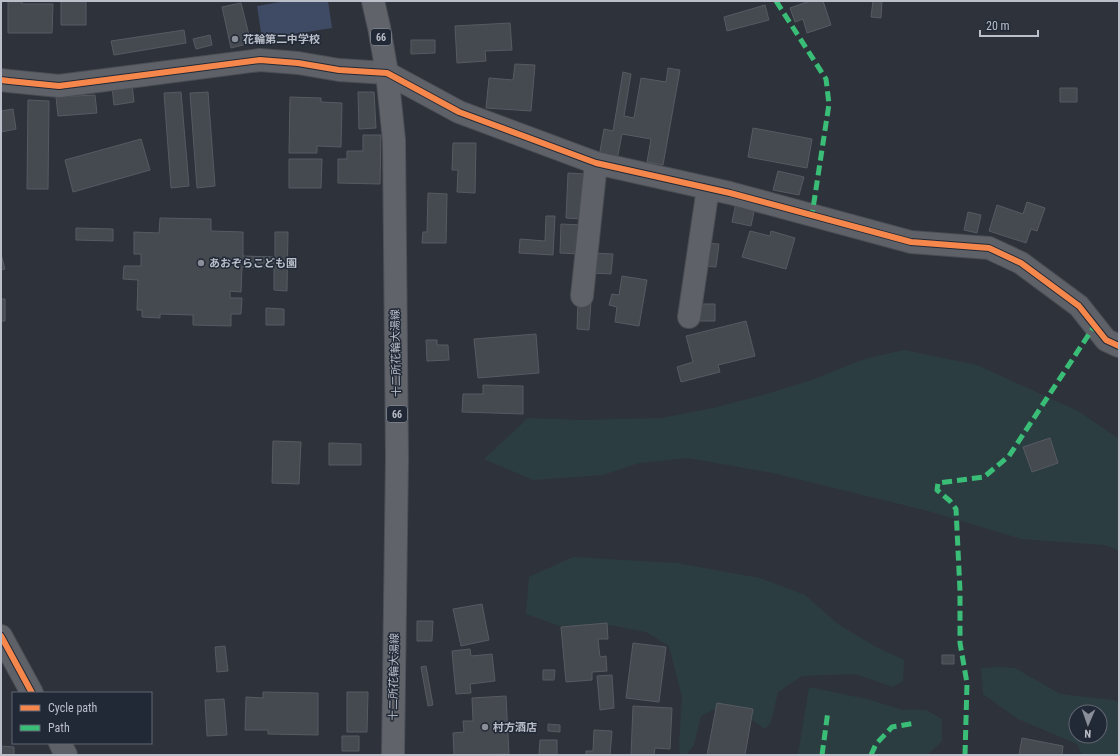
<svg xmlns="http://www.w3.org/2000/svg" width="1120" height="756" font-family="'Roboto Condensed','Noto Sans JP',sans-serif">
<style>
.green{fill:#2c3d41;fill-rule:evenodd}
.water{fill:#3f4b64}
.building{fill:#454950;stroke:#575a62}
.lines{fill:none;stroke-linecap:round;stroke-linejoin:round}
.minor-casing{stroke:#4a4e54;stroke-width:24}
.major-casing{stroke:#4c4f57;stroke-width:24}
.minor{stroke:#5e6268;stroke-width:22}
.major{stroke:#60646a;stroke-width:22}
.quiet{stroke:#3abd76;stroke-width:5;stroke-dasharray:10 5;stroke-linecap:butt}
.cycleway-casing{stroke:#222936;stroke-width:8}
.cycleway{stroke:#f5874c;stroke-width:6}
.poi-dot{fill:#898e98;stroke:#222936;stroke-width:1.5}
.labels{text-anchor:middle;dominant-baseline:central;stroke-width:3;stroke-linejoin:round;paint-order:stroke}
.shield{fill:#222936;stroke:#8c929e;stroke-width:1}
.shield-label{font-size:10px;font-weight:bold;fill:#babfca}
.poi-label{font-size:11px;font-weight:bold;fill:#babfca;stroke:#222936;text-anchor:start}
.street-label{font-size:11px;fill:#babfca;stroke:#222936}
</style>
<rect width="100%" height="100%" fill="#2e323b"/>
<path class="green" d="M904,350L977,365L1078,411L1119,439V551L1105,545L1021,539L928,511L773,473L688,458L639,463L603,475L533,480L484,459L528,418L581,420L661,418L713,408L763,395L812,380L864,359Z
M573,557L676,563L760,578L805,595L838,624L876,647L904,660L903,681L893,687L855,674L802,676L778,692L771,722L765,729L752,720L737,706L723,705L701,716L694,745L686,755H680L679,745L682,697L669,646L646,632L609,625L560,626L526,614L529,577Z
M998,667L1015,668L1060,694L1113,700L1119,702V755H1082L1077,744L1018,719L983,694L981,668ZM1076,712H1100V736H1076Z
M809,687L871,700L902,710H926L942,719V741L927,755H798Z"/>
<path class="water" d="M286,1H328L332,28L262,39L257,6Z"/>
<path class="building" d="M8,1H22V4H53L52,33H8Z
M61,1H86V25H61Z
M810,1H823L831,25L807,33L803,19L795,22L790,8Z
M873,1H882L881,18L871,17Z
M241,3L251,43L231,48L222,7Z
M765,5L769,20L727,31L724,17Z
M510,23L512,50L485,51L486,61L457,63L455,26Z
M184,30L186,43L114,55L111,41Z
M210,35L212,45L196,49L193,39Z
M411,40H435V53L411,54Z
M515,64L535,65L531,111L486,108L489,78L513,80Z
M668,68L680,70L663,165L647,162L651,139L622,134L617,160L599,157L604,129L613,131L623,72L631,74L624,116L634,118L641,78L666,82Z
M132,84L134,102L114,105L112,87Z
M1060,88H1077V102H1060Z
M181,92L189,186L171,188L164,93Z
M208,92L215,186L197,188L190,93Z
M358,92H374L376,128L359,129Z
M95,95L97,113L58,116L56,97Z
M290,97L321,98V102L342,103L341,147L317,146V153H289Z
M28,100L49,101L48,189H27Z
M13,109L16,129L1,132V111Z
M753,128L812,139L807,168L748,157Z
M363,135H381L380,184L338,183V159H347V151H363Z
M141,139L150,170L73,192L65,160Z
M453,143H476L475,193L457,192L458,170H452Z
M289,159H322L321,188H289Z
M778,171L804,177L799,195L773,190Z
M568,173L585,174L582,219L566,218Z
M428,193L447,194L446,243H422L423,232H427Z
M1027,202L1045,208L1037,231L1031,229L1026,243L989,231L997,205L1023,214Z
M736,203L755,207L751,226L732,222Z
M968,212L981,215L977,233L964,230Z
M546,216H555L553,255L519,253L520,239L545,241Z
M160,218L211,219V231L243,232V256L275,257V232H288L287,291L274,290V268L242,267L241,292L230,291V298H242L241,314H231V326L193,325V315L160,314V318L142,317V310H137L138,280L123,279L124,266H141V254H134V232L159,233Z
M561,224L581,225L580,254L560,253Z
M76,228L113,229V241L76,240Z
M750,231L770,236L771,231L795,238L786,269L742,257Z
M703,243L719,244L716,267L701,266Z
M592,253L613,254L611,274L591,273Z
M1,254L5,269L1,270Z
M622,276L647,280L639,326L615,322L617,307L609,305L612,294L619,295Z
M1,299H5V321H1Z
M578,300L591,301L589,330L577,329Z
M698,304H715V321H699Z
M266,308L284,309V325H266Z
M746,321L755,356L718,365L720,372L681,382L677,367L693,362L686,336Z
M536,334L539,373L478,378L474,339Z
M426,340H437V345H448L449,360L427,361Z
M483,385L523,386V414L462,412L463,394H483Z
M1050,438L1058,463L1032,472L1023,447Z
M273,441L301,442L299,484L272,483Z
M329,443L361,444V465H329Z
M482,604L489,640L461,646L453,609Z
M417,621H433L432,641H417Z
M607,623L608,639H598L600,657L606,656L607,671L592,672V680L566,682L561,627Z
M633,643L666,647L659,702L626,698Z
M225,646L228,671L217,672L215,647Z
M470,649L471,656L492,654L495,681L470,684L471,693L456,694L452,651Z
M942,655H954V664H942Z
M426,666L433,705L428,706L421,667Z
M543,670H555L554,680H543Z
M612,675L614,708L600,710L597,676Z
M263,692L318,693V735L268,734V730H245L246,697L263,698Z
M347,692H368L367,732H347Z
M506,696L509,754L454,755L453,733L464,732L463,721H473L472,698Z
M224,699L227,735L207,736L205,700Z
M717,703L753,709L745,755H707Z
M633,706L672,708L670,749L655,748L654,755H631Z
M548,724L560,725V732L548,731Z
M594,730L612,731L610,755H586V751H593Z
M342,736H359V751H342Z
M1022,738L1063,746L1062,755H1019Z
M540,740H557V755H539Z
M1,746L14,747V755H1Z"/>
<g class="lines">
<defs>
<path id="minor" d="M1,80L9,81L59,86L260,60L298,63L339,70L387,73L459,112L596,163L730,193L911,242L989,248L1021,263L1079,306L1106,340L1119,346
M582,296L596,163
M689,317L708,188
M1,636L32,693
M60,743L66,755"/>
<path id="major" d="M373,1L379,27L387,73L394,140L397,457L393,755"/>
</defs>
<use href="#minor" class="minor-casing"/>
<use href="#major" class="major-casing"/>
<use href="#minor" class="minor"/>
<use href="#major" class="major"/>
<path class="quiet" d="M776,1L826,79L829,104L812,215
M822,755L828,711
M871,755L876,744L892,727L916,723
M965,755L967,683L960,643V591L956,509L950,501L937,490L938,483L984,477L1009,456L1095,325"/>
<defs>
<path id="cycleway" d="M1,80L9,81L59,86L260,60L298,63L339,70L387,73L459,112L596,163L730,193L911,242L989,248L1021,263L1079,306L1106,340L1119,346
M1,636L32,693"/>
</defs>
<use href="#cycleway" class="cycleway-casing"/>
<use href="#cycleway" class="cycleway"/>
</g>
<g class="poi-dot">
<circle cx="235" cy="39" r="4"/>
<circle cx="201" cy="263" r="4"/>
<circle cx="485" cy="727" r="4"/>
</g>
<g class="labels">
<g class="shield">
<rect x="371" y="29" width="20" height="16" rx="3"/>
<rect x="387" y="406" width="20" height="16" rx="3"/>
</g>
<g class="shield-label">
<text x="381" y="37">66</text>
<text x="397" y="414">66</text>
</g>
<g class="poi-label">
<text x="243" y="39">花輪第二中学校</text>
<text x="209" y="263">あおぞらこども園</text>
<text x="493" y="727">村方酒店</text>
</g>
<g class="street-label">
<text transform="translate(396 353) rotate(-91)">十二所花輪大湯線</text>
<text transform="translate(394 677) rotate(-89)">十二所花輪大湯線</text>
</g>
</g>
<rect width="1120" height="756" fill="none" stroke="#babfca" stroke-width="4"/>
<rect x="12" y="692" width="140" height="52" fill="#222936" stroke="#5f6571"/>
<rect x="20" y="705" width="20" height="6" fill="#f5874c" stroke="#5f6571"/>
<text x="48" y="712" font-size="12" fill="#babfca">Cycle path</text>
<rect x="20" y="725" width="20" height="6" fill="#3abd76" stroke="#5f6571"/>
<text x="48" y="732" font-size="12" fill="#babfca">Path</text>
<g transform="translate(1088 724) rotate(182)"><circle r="19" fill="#222936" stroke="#5f6571"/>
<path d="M0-3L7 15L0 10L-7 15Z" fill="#898e98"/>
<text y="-6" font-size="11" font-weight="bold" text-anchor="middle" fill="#babfca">N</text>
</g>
<path d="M980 30v6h58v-6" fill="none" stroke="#babfca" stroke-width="2"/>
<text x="986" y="30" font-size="12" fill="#babfca" stroke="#222936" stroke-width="3" paint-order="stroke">20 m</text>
</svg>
